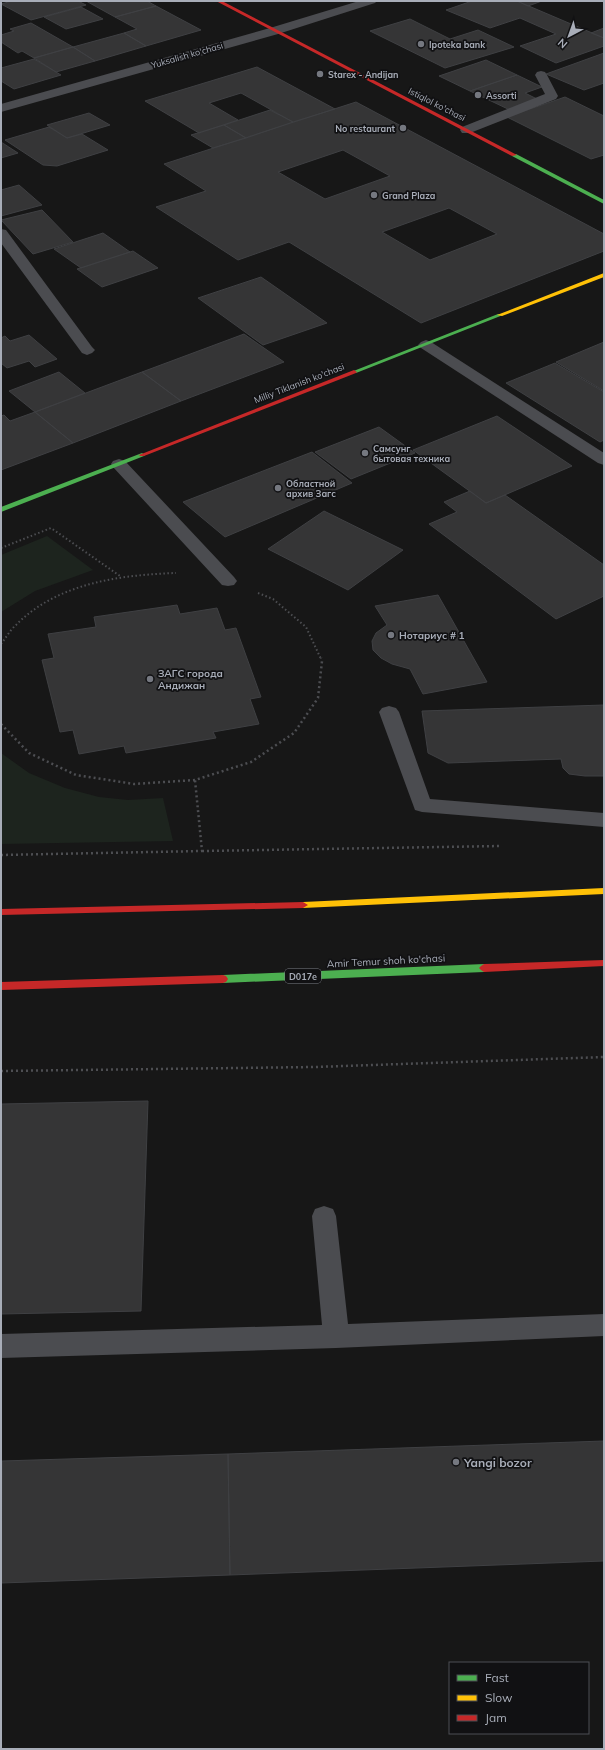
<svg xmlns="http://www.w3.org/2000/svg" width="605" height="1750" font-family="Mulish,sans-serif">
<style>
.green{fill:#1d241e}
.building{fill:#353536;stroke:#3f4043;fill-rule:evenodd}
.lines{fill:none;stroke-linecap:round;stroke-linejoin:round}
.path-far1{stroke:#4d4e52;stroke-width:2;stroke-dasharray:1.5 2.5;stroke-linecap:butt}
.path{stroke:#4d4e52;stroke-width:2.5;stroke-dasharray:2 3;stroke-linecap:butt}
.lane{fill:#4b4c50;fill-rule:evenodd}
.street{fill:#4b4c50;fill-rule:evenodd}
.fast{fill:#4caf50;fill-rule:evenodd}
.slow{fill:#ffc107;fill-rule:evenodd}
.jam{fill:#c62828;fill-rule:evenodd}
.poi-dot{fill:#757880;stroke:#111113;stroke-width:1.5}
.labels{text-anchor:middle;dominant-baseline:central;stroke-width:3.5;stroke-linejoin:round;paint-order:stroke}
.far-poi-label{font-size:9px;font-weight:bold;fill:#a8adb8;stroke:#111113;text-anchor:start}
.far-street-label{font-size:9px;fill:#a8adb8;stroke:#111113}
.shield{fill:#111113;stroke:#7b7e86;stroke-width:1}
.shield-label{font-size:9px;font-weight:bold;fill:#a8adb8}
.poi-label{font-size:10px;font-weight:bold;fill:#a8adb8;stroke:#111113;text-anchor:start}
.street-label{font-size:10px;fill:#a8adb8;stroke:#111113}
.near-poi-label{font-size:12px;font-weight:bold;fill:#a8adb8;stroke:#111113;text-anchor:start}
</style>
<rect width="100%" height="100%" fill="#171717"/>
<path class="green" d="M47,536L93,570L35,591L1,612V555Z
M1,753L29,773L65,788L99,797L128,800L163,798L173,841L1,844Z"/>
<path class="building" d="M12,1H78L86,5L31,20L1,4Z
M86,1H147L156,6L115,17Z
M472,1H517L604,38V46L556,63L520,46L556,34L520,18L490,28L446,10Z
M517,1H542L528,6Z
M156,6L201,30L146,46L124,33L137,29L115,17Z
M81,7L103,19L66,29L44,17Z
M410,19L450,39L478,30L514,47L445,68L370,31Z
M31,23L73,47L34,58L22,51L18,53L1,42V35L14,31L10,29Z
M604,28V38L591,33Z
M124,33L146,46L95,61L73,47Z
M73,47L95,61L56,72L34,58Z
M604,53V83L584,90L546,74Z
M34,59L61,75L14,89L1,81V68Z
M486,60L517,75L470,91L439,76Z
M257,67L335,109L293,122L241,93L209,103L238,120L199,133L145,101Z
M517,75L542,87L525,93L539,100L510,110L470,91Z
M565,97L604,116V155L591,159L507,117Z
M356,102L604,234V251L421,323L289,242L238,260L156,207L206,191L164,164ZM343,150L390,176L325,199L278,172ZM449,208L497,234L430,260L382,232Z
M270,110L293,122L246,138L224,125Z
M89,113L110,125L67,138L47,125Z
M224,125L246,138L213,148L191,135Z
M49,127L67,138L82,134L108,150L57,166L43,165L5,140Z
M1,142L18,153L1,158Z
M19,185L42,205L1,216V190Z
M42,210L73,242L33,254L1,220Z
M103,233L130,252L81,268L54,249Z
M133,251L158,268L102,287L77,269Z
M261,277L327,323L263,345L198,298Z
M244,334L284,362L181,401L142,372Z
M29,335L57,359L35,367L29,361L7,368L1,363V338L5,336L10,341Z
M604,342V391L556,362Z
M555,363L604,392V440L600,442L506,383Z
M59,372L85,393L35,412L9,391Z
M142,372L181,401L73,443L35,412Z
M35,412L73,443L1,470V416L4,415L10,421Z
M497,416L572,466L486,503L413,450Z
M379,427L415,453L351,479L315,452Z
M312,452L352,483L225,537L183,502Z
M470,491L486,503L505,495L604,565V596L556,619L429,524L457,512L444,502Z
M324,511L403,550L348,590L268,549Z
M438,595L487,682L423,694L410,669L392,664L381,658L373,650L372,641L376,633L387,625L375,606Z
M177,605L180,614L217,608L225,630L236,628L261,697L250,699L259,724L213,732L216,738L126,753L124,746L79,754L73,730L60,732L42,660L54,658L48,634L96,627L94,617Z
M604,705V776H585L569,774L563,768L561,759L448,763L428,753L422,711Z
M148,1101L141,1311L1,1314V1104Z
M604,1441V1561L230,1575L228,1454Z
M228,1454L230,1575L1,1583L2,1461Z"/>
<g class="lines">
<path class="path-far1" d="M1,548L51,528L120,576
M258,593L273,599L306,627L321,659
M1,644C6,638 10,630 16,625C57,583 120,575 176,573"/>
<path class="path" d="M1,724L29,753L76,775L134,784L195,780L251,762L294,733L318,698L322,661L321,658
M202,851L500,846
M1,855L202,851L195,780
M1,1071L315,1067L604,1057"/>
<path class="lane" d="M541,71L545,72L547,75L558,96L556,99L470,133H462L460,130L462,127L545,94L535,75L537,72Z
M1,229L6,230L92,347L95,350L92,353L87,355L82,353L1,243Z
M426,340L431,342L604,453V465L598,463L421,348L418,345L421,342Z
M119,459L125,461L234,577L237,581L234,585L228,586L222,585L113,467L111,464L113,461Z
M389,706L396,708L399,712L430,799L604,813V827L422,812L415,810L379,712L382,708Z
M324,1206L333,1209L336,1216L348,1324L604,1314V1336L336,1348L1,1358V1334L322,1325L312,1216L315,1209Z"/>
<path class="street" d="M359,1H377L375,3L278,34L1,112V104L270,28Z"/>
<path class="fast" d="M512,154H516L604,200V204L512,156Z
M498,314L503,315L356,373L351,372Z
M142,453L145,455L144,456L1,512V507Z
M484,964L487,966L489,968L487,970L484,972L223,983L220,982L218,979L220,976L223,975Z"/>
<path class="slow" d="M604,273V277L502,316L497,315Z
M604,888V894L303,908L298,905L303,902Z"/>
<path class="jam" d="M216,1H222L517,155L512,156Z
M354,370L357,372L356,373L144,456H140L139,455Z
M303,902L308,905L303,908L1,915V909Z
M604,960V966L484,972L481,970L479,968L481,966L484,964Z
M223,975L226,976L228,979L226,982L223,983L1,990V982Z"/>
</g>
<g class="poi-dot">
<circle cx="421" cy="44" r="4"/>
<circle cx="320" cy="74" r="4"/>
<circle cx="478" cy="95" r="4"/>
<circle cx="403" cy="128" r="4"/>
<circle cx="374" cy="195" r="4"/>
<circle cx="365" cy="453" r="4"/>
<circle cx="278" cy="488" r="4"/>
<circle cx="391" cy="635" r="4"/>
<circle cx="150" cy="679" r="4"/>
<circle cx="456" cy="1462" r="4"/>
</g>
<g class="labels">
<g class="far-poi-label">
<text x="429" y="44">Ipoteka bank</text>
<text x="328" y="74">Starex - Andijan</text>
<text x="486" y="95">Assorti</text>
<text x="395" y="128" text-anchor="end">No restaurant</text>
<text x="382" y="195">Grand Plaza</text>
<text x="373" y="448">Самсунг<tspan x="373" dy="10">бытовая техника</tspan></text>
<text x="286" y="483">Областной<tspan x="286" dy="10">архив Загс</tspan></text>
</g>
<g class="far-street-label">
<text transform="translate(187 55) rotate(-16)">Yuksalish ko'chasi</text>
<text transform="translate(437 104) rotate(27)">Istiqlol ko'chasi</text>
<text transform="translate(299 383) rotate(-21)">Milliy Tiklanish ko'chasi</text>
</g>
<rect class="shield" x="285" y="969" width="36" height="14" rx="3"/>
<g class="shield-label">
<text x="303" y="976">D017e</text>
</g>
<g class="poi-label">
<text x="399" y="635">Нотариус # 1</text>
<text x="158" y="673">ЗАГС города<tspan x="158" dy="12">Андижан</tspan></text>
</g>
<g class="street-label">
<text transform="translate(386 961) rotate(-3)">Amir Temur shoh ko'chasi</text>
</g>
<g class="near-poi-label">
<text x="464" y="1462">Yangi bozor</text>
</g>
</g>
<rect width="605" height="1750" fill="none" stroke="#a8adb8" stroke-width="4"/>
<rect x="449" y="1662" width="140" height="72" fill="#111113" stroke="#4d4f55"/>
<rect x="457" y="1675" width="20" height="6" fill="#4caf50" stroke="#4d4f55"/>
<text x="485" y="1682" font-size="12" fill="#a8adb8">Fast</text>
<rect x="457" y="1695" width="20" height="6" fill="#ffc107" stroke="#4d4f55"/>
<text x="485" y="1702" font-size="12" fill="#a8adb8">Slow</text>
<rect x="457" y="1715" width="20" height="6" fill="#c62828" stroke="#4d4f55"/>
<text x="485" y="1722" font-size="12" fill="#a8adb8">Jam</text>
<g transform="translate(569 36) rotate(221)" stroke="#111113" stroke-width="3" paint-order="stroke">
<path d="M0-3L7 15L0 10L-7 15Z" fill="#a8adb8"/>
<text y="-6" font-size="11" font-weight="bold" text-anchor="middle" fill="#a8adb8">N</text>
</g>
</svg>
